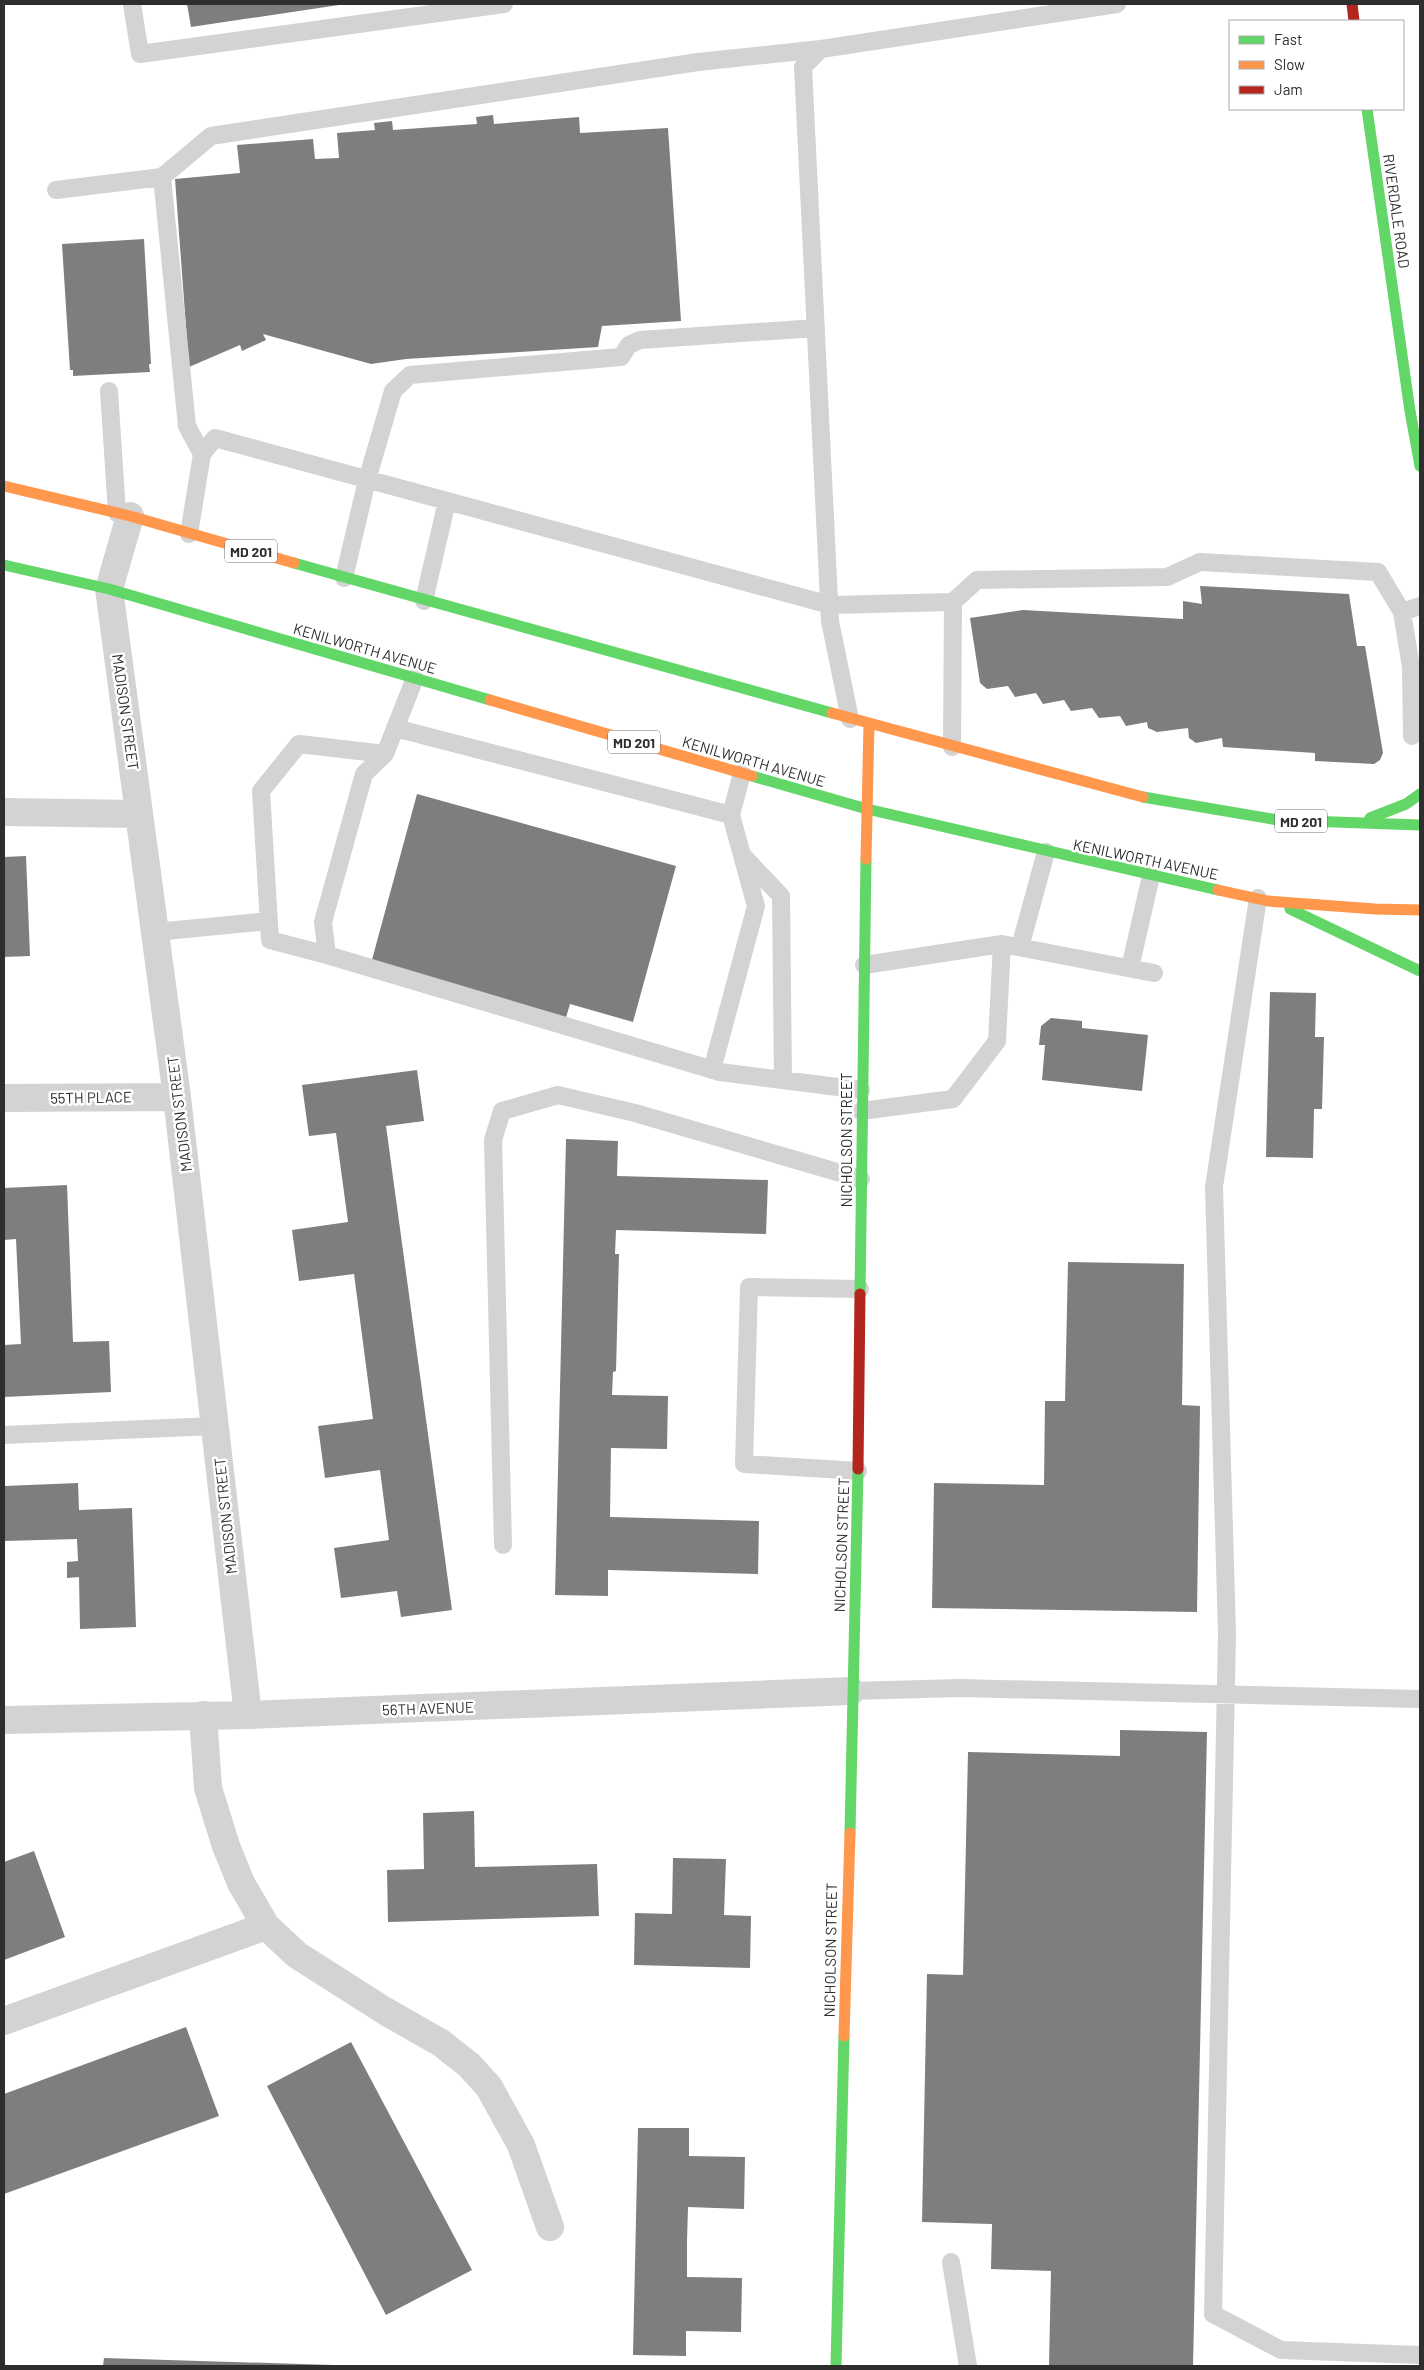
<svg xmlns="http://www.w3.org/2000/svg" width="1424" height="2370" font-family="Barlow,sans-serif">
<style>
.building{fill:#7e7e7e}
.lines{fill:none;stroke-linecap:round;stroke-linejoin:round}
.lane{stroke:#d3d3d3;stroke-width:18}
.street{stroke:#d3d3d3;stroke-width:28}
.fast{stroke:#63d668;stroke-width:11}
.slow{stroke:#ff974d;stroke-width:11}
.jam{stroke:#b3261e;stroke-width:11}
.labels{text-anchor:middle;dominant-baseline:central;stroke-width:5;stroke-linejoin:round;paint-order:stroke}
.shield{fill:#fff;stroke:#6d6d6d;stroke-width:1}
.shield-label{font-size:14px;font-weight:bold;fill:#2e2e2e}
.street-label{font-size:15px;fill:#2e2e2e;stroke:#fff}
</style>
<rect width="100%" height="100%" fill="#fff"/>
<path class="building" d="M187,4H339V5L191,27Z
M493,115L494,124L579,117L580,133L668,128L681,321L602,326L598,347L406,359L371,364L263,334L266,340L242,351L240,345L189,367L175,179L240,173L237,145L313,139L315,159L339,158L337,133L375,130L374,123L392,121L393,130L477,124L476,117Z
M144,239L151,364H149L150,372L73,376V370H70L62,244Z
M1200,586L1349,594L1357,646H1365L1383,753L1380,760L1374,764L1315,761V753L1223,747L1222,738L1196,743L1189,738L1188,728L1157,732L1148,728L1147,722L1126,726L1120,716L1099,718L1092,708L1071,711L1064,700L1043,704L1036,693L1015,697L1008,686L987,689L980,683L970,618L1023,610L1183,619V601L1202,604Z
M417,794L676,866L633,1022L570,1004L565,1021L370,967Z
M26,856L30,956L4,957V857Z
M1270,992L1316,993L1315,1037H1324L1322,1109H1314L1313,1158L1266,1157Z
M1051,1018L1082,1021V1028L1148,1035L1142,1091L1042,1080L1045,1045H1039L1041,1026Z
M417,1070L424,1121L386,1126L452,1610L401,1617L397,1591L341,1598L334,1548L389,1540L380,1470L325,1478L318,1426L373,1419L354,1274L299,1281L292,1230L348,1222L336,1133L309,1136L302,1085Z
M566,1139L618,1141L617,1176L768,1180L766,1234L616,1230L615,1254H619L616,1371L613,1372L612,1395L668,1396L667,1449L611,1448L610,1517L759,1521L758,1574L608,1570V1596L555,1595Z
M67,1185L73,1342L109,1341L111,1392L4,1397V1345L21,1344L16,1239L4,1240V1188Z
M1068,1262L1184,1264L1182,1405L1200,1406L1197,1612L932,1608L934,1483L1044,1485L1045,1401H1065Z
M78,1483L79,1510L132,1508L136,1627L80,1629L79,1577L67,1578V1562L78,1561L77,1539L4,1541V1486Z
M1120,1730L1207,1732L1193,2366H1049L1051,2271L991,2269L992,2224L922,2222L927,1974L963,1975L968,1752L1120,1756Z
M474,1811L475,1867L597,1864L599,1916L388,1922L387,1870L424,1869L423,1813Z
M34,1851L65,1937L4,1960V1862Z
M673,1858L726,1859L724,1915L751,1916L750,1968L634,1965L635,1913L672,1914Z
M186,2027L219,2116L4,2194V2094Z
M351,2042L472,2270L386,2315L267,2086Z
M638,2128H689V2156L745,2157L744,2209L688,2207L687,2241V2277L742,2278L741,2332L686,2331V2356L633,2355Z
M104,2358L333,2365V2366H103Z"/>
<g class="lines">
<path class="lane" d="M132,4L140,54L504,4
M162,177L187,426L202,454L189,534
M56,190L162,177L211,136L698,62L821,49
M109,391L117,513
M202,454L215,438L830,605L953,602
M344,578L367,480L393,391L410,375L621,357L629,345L640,340L816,328
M424,601L447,501
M1402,612L1420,606
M415,678L385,754L364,774L323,922L327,955L720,1072L861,1090
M850,719L830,621L803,67L821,49L1117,4
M395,728L731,815
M952,747L953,602L977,580L1167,577L1200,562L1378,572L1402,612L1411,667L1412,736
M744,857L781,896L783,1080
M1258,898L1214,1187L1227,1633L1213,2314L1281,2350L1420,2355
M156,932L268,921
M1020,947L1046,852
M327,955L270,940L261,791L299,744L385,754
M864,965L1002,944L1154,973
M1130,968L1151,876
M712,1070L756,906L731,815L742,773
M861,1111L953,1099L997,1041L1002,944
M4,1435L215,1426
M858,1471L744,1464L749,1287L860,1289
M503,1545L493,1140L502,1111L558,1095L635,1113L861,1179
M851,1691L960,1688L1420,1699
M951,2262L968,2366"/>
<path class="street" d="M130,516L109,589L177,1097L248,1715
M4,812L139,814
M4,1098L177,1097
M203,1715L208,1788L226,1846L241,1883L266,1926L297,1955L385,2011L441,2043L469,2065L489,2087L521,2145L550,2227
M4,1720L248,1715L851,1691
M4,2021L266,1926"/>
<path class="fast" d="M1367,109L1410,411L1420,466
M294,563L832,713
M4,565L109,589L490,700
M752,776L867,809L1218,890
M1143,797L1278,820L1420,825
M1370,818L1406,804L1420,794
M1290,909L1420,971
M860,1294L866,859
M850,1833L858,1469
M836,2366L844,2036"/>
<path class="slow" d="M4,486L130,516L294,563
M490,700L752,776
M832,713L1143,797
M866,859L869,724
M1218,890L1268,901L1375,909L1420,910
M844,2036L850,1833"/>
<path class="jam" d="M1352,4L1354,21
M858,1469L860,1294"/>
</g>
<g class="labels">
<g class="shield">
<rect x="225" y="539.5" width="52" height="23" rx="4"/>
<rect x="608" y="730.5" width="52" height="23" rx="4"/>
<rect x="1275" y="809.5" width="52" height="23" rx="4"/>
</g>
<g class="shield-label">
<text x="251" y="551">MD 201</text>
<text x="634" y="742">MD 201</text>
<text x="1301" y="821">MD 201</text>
</g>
<g class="street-label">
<text transform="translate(1397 211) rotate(82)">RIVERDALE ROAD</text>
<text transform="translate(365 648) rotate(16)">KENILWORTH AVENUE</text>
<text transform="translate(126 712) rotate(82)">MADISON STREET</text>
<text transform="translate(754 761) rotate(16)">KENILWORTH AVENUE</text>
<text transform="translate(1146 859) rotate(12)">KENILWORTH AVENUE</text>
<text transform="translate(91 1097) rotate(-1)">55TH PLACE</text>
<text transform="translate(179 1114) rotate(-97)">MADISON STREET</text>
<text transform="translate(846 1140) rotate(-90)">NICHOLSON STREET</text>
<text transform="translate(225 1516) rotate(-96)">MADISON STREET</text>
<text transform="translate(841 1545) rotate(-88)">NICHOLSON STREET</text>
<text transform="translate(428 1708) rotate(-2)">56TH AVENUE</text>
<text transform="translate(830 1950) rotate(-89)">NICHOLSON STREET</text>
</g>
</g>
<rect width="1424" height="2370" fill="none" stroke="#2e2e2e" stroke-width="10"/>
<rect x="1229" y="20" width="175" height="90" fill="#ffffff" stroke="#ababab"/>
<rect x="1239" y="36" width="25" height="8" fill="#63d668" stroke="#ababab"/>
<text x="1274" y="45" font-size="15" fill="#2e2e2e">Fast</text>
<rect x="1239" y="61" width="25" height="8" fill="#ff974d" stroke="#ababab"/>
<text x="1274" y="70" font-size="15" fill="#2e2e2e">Slow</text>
<rect x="1239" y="86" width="25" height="8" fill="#b3261e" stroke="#ababab"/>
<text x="1274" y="95" font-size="15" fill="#2e2e2e">Jam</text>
</svg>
